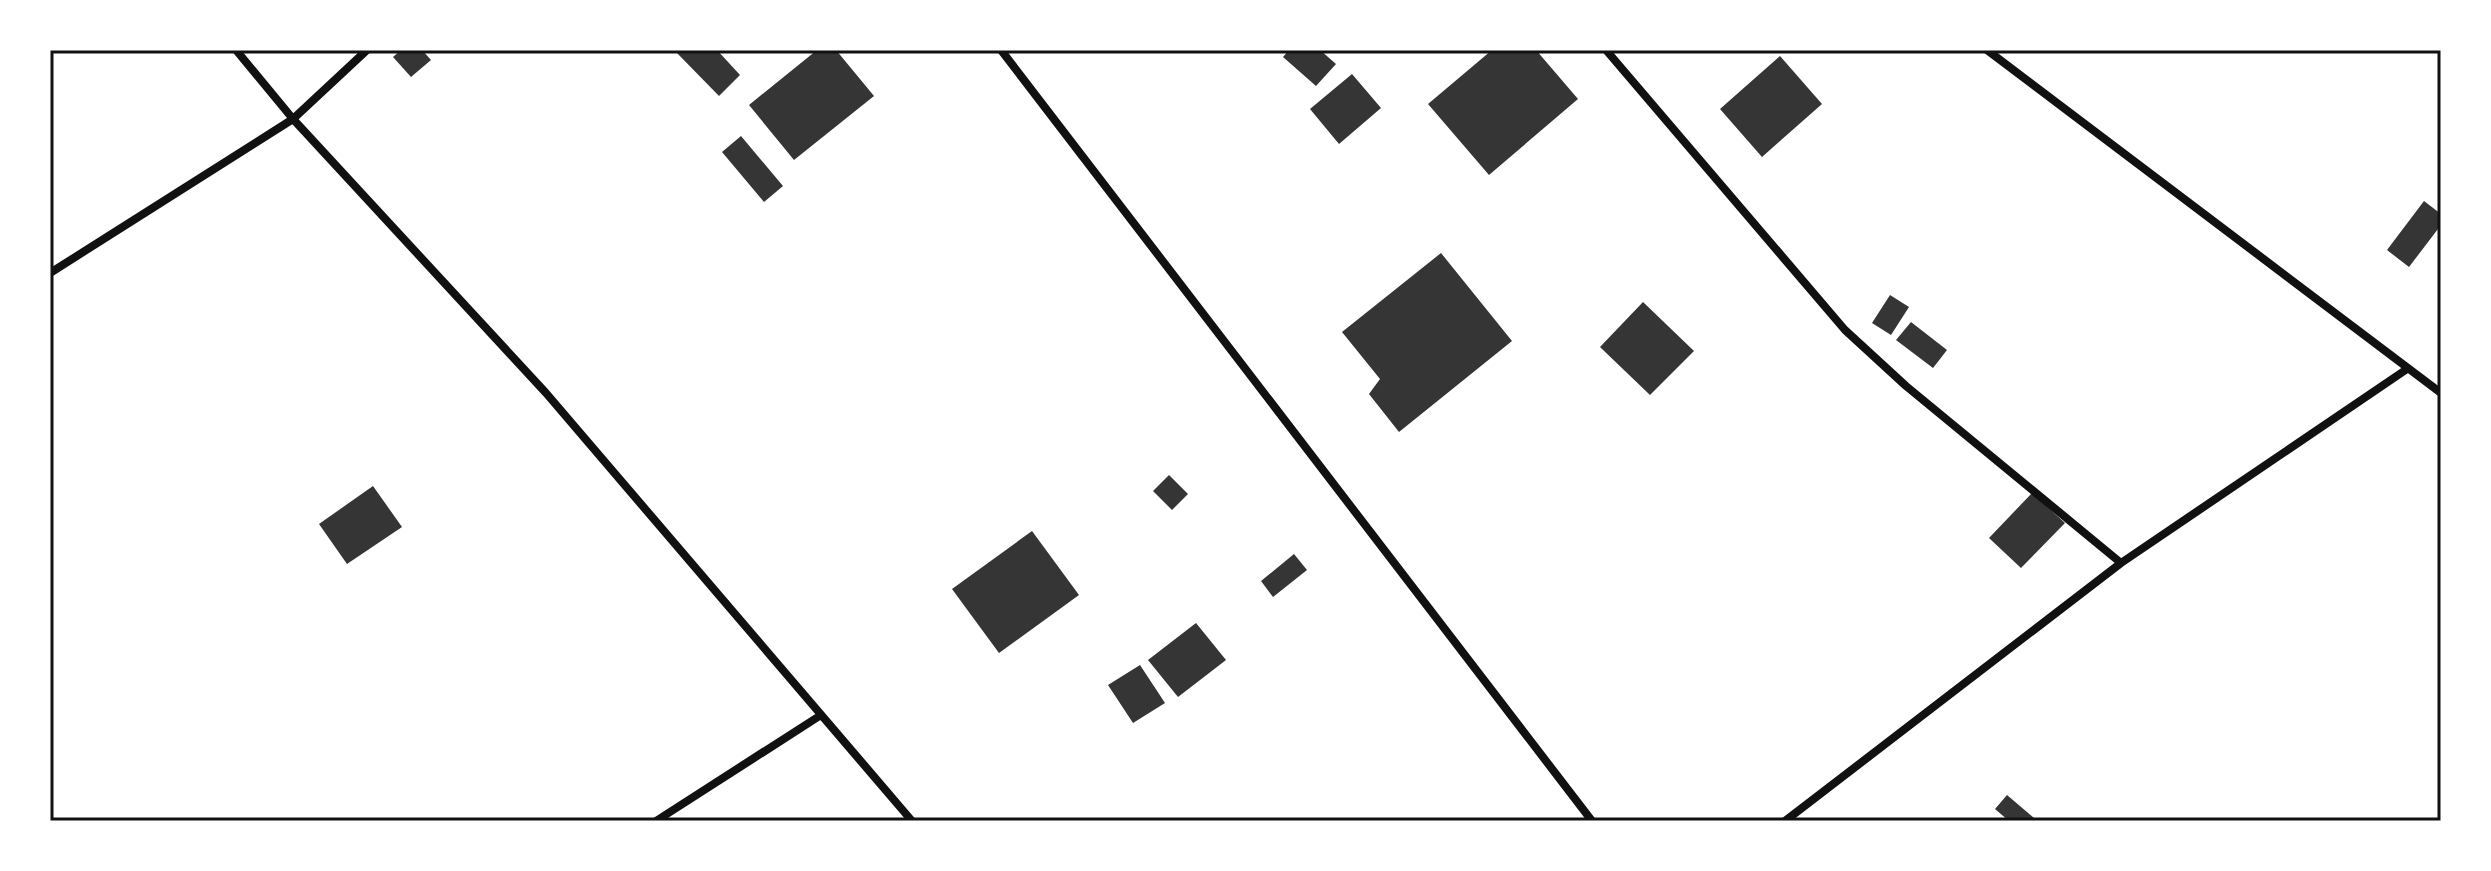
<svg xmlns="http://www.w3.org/2000/svg" width="2491" height="871" font-family="'PT Sans Narrow',sans-serif">
<style>
.building{fill:#353535}
.lines{fill:none;stroke-linecap:round;stroke-linejoin:round}
.minor{stroke:#111;stroke-width:8}
.neatline{fill:none;stroke:#111;stroke-width:3}
</style>
<rect width="100%" height="100%" fill="#fff"/>
<path class="building" d="M401,50H422L431,60L411,77L393,57Z
M680,50H717L740,75L719,96L677,53Z
M817,50H836L874,96L794,160L749,105Z
M1289,50H1320L1336,64L1316,86L1283,57Z
M1492,50H1536L1578,99L1489,175L1428,104Z
M1780,56L1822,104L1762,157L1720,109Z
M1352,74L1381,108L1339,144L1310,109Z
M741,136L783,186L764,202L722,152Z
M2424,201L2441,214V225L2409,267L2387,250Z
M1441,253L1512,341L1399,432L1369,394L1380,379L1342,332Z
M1890,295L1909,307L1891,335L1872,323Z
M1643,302L1694,351L1650,395L1600,347Z
M1911,322L1947,350L1933,368L1896,340Z
M1169,475L1188,494L1172,510L1153,491Z
M373,486L402,527L347,564L319,524Z
M2032,493L2065,523L2021,568L1989,538Z
M1032,531L1079,595L999,653L952,589Z
M1294,554L1307,570L1273,597L1261,581Z
M1196,623L1226,660L1178,697L1148,660Z
M1140,665L1165,703L1133,723L1108,685Z
M2007,795L2034,818L2031,821H2009L1995,809Z"/>
<g class="lines">
<path class="minor" d="M236,50L293,119L546,393L912,821
M1001,50L1592,821
M1606,50L1845,330L1906,386L2121,563
M1987,50L2441,393
M50,273L293,119L367,50
M656,821L821,715
M1785,821L2121,563L2407,369"/>
</g>
<rect width="2491" height="871" fill="none" stroke="#ffffff" stroke-width="104"/>
<rect x="52" y="52" width="2387" height="767" class="neatline"/>
</svg>
